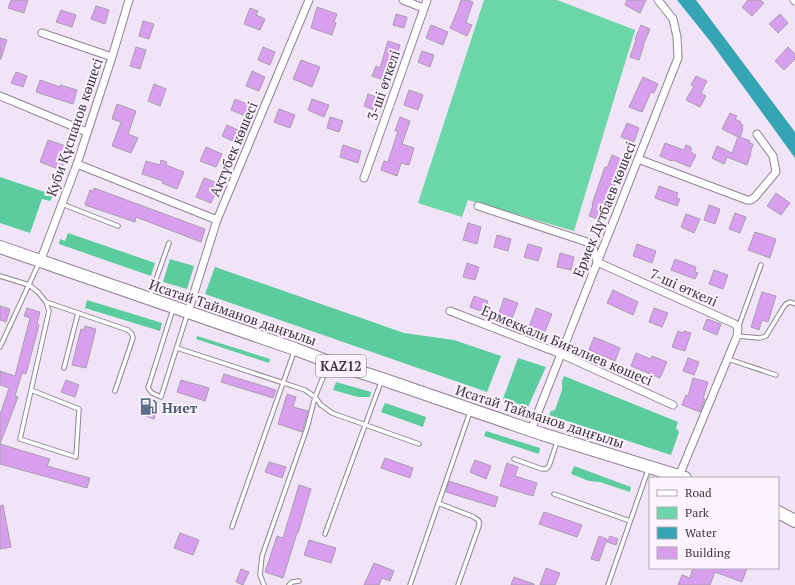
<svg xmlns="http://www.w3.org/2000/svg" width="795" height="585" font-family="'PT Serif',serif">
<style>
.green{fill:#6bd7a9}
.forest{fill:#5acc9d}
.water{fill:#35a5b6}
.building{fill:#d99fef;stroke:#a99dae}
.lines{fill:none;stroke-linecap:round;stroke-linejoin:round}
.lane-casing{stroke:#908495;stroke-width:5.5}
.street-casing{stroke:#908495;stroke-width:9}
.primary-casing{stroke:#908495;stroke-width:14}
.lane{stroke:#fff;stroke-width:3.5}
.street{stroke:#fff;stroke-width:7}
.primary{stroke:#fff;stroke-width:12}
.labels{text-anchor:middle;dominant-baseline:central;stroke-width:4;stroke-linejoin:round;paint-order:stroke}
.shield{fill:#fbf3fe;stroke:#766f78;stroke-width:1}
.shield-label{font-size:13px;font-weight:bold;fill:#3d373f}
.street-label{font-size:14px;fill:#3d373f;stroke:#fbf3fe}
.service-label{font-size:14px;font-weight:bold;fill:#4e5e75;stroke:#fbf3fe;text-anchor:start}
</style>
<rect width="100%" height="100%" fill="#f1e4f6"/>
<path class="green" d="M484,0H557L635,30L574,231L468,200L462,217L418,203Z"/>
<path class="forest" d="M0,177L54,195L50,201L42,199L30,233L0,223Z
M68,233L155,263L151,276L59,244L60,239L65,241Z
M170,259L194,266L187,289L163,282Z
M215,267L404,333L454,340L501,356L487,392L205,294Z
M87,300L162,323L160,331L85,308Z
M197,336L270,359L269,363L196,339Z
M518,358L546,367L528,407L503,399Z
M564,376L678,422L676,428L679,432L671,455L549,415L551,411L555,410L562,390V381Z
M336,382L371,392L370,397H358L333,390Z
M385,403L426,417L423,427L381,412Z
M486,431L540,448L539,454L484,436Z
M574,466L631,487L630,492L600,482L589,481L571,474Z"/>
<path class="water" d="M677,0H696L795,132V158L710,41Z"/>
<path class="building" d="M11,0H28L24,13L8,8Z
M461,0H468L473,2L466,23L472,25L467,36L450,28L457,12Z
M627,0H646L640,13L625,5Z
M748,0H760L764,3L752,16L742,7Z
M96,6L109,10L105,24L91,19Z
M317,7L337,14L334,22L336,23L332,35L311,28Z
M250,8L258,11L256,15L265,19L260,30L244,24Z
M61,10L76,15L72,27L56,22Z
M396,14L407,17L404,28L393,25Z
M780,14L788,23L778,33L769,24Z
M143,21L154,24L149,39L139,36Z
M431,25L448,32L443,45L426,38Z
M641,25L650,29L643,45H644L639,60L630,57L636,40L635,39Z
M0,38L7,40L1,59H0Z
M388,41L400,45L389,82L372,76L376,66L380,68Z
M136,47L146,50L140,69L130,66Z
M263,47L275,52L270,65L258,60Z
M788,47L795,54V59L784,70L775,61Z
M422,51L434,55L430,67L418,62Z
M301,60L320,67L312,87L293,79Z
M252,71L265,77L259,91L246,86Z
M16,72L27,76L23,87L11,83Z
M696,76L707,81L701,93L706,96L700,107L686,100L694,86L691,85Z
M643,77L658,84L654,93L651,92L642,112L629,107Z
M40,80L60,87V85L77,90L73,104L36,92Z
M154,84L166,89L160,106L148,101Z
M409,90L423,95L418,110L404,105Z
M368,94L382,99L377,111L364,106Z
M235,99L252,106L248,117L231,110Z
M312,99L329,105L324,117L308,110Z
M117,104L136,111L128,134L138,138L131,153L112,146L121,122L112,119Z
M279,109L295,115L290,128L274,122Z
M730,113L737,116L735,119L741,122L740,124L743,125L742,128L743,129L740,137L750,141L749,143L753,144L750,154H751L747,165L727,157L724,164L712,158L717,146L732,153L738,137L722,129Z
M330,117L343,121L339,132L327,128Z
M400,117L410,121L402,144L414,148L409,165L401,163L397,176L381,170L384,161L388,162L398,131H395Z
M627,123L639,128L634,142L621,137Z
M227,125L242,132L237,143L222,136Z
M48,140L69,147L61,170L40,162Z
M665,143L684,150L686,145L691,147V152L696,155L690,167L673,160L672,161L660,156Z
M343,145L361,151L358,163L340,157Z
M206,147L222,154L216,167L200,161Z
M612,155L626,161L623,170L621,169L605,209H604L600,220L589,216L593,205L592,204L605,167L607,168Z
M161,160L167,162L166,165L184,172L177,189L162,183L163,181L142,174L146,161L160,165Z
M204,178L220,184L211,203L196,197Z
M659,186L678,193L676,198L680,199L677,206L655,198Z
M94,188L205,229L201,242L136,217L135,222L85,205L90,190L93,191Z
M776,193L790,203L781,215L767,206Z
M709,205L720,209L715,224L704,220Z
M735,213L746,217L740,233L729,229Z
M686,214L700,219L694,233L681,227Z
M468,223L481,227L477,244L463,240Z
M755,232L776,239L770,258L748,250Z
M497,235L511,239L508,251L494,247Z
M528,244L542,248L538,261L524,257Z
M637,244L656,251L652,263L633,256Z
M560,253L574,257L571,270L557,267Z
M675,259L696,267L695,272L698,273L695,279L671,270Z
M467,263L479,267L475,280L463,277Z
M714,270L728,275L723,289L709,284Z
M613,290L638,302L633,315L607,303Z
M762,292L776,296L768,322L762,320L759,330L751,327Z
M474,296L488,301L484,312L470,307Z
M504,298L518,303L511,321L498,316Z
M0,306L10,309L6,322L0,320Z
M27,308L40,312L37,324L39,325L26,374L22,373L15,396L18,397L0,444L50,459L47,466L90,478L87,488L0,464V415L9,388L0,385V371L15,376L30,318L24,316Z
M536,308L552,314L544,334L529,327Z
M654,308L668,313L662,327L649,322Z
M707,319L721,324L717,335L703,329Z
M85,326L96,329L86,368L72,365L81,329L84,330Z
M678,331L683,333L684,331L691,333L685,351L672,347Z
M594,337L620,348L615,361L589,350Z
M636,353L651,359L652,356L667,362L660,378L631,366Z
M688,358L699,362L694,375L683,371Z
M224,374L276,390L273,398L221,382Z
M693,378L708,382L703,399H705L700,412L682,405L686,395L688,396Z
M66,380L79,385L75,397L61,392Z
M181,380L209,388L205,401L177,392Z
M287,394L296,397L293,407L308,411L302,432L278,424Z
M144,402L158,407L154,419L139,414Z
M385,458L413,468L410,478L381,468Z
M475,460L491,466L486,479L470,472Z
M269,462L286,467L282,478L265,472Z
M507,463L518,467L515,476L537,483L533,496L500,486Z
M449,481L498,497L495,507L446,492Z
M299,485L311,489L298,533H297L283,578L265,572L277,536L283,538Z
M3,505L11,547L0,549V506Z
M544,512L582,525L577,537L539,524Z
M180,533L199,540L193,555L174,548Z
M599,536L607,539L599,561L591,559Z
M610,536L618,539L616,545L607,542Z
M309,540L336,548L331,563L304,555Z
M374,563L394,571L390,581L382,578L379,585H364Z
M546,568L560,573L555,585H540Z
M693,568H747L742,582L715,572L710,585H678L682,575L690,578Z
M241,569L249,572L243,585L236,582Z
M514,577L534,584V585H511Z"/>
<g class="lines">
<defs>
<path id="lane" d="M62,204L118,226
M0,276L29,285L38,292L46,302L128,330L132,334L133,338L115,391
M150,296L169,243
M173,309L148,388L152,393L161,397L187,315
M738,328L761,265
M737,336L760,338L766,336L783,308L786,304L790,302L795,304
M0,347L39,263
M177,348L305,390L315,397L321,405L332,413L419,444
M728,359L776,375
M64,368L78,313
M31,390L79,409L76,457L20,439L49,311L46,302
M514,459L542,469H546L549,466L557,442
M554,494L630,521
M438,503L474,517L479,521V526L458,585
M232,527L294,352
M325,534L381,382
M264,585L260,575L262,556L307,428L315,397L328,365
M289,585L292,582L299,581
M410,585L470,412
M608,585L648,470"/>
<path id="street" d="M403,0L423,8
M794,0L795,1
M42,33L112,57
M0,96L87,132
M638,159L747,200H751L755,197L776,172L773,156L757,134
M77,164L217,220
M364,178L427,0
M478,206L587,242L593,248L597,262L735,324L738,328L737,336L679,476
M40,262L77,164L112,57L129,0
M450,311L561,354L673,405
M188,312L217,220L309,0
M531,430L678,58L677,37L673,19L658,0"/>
<path id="primary" d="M0,247L295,349L329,362L382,379L542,434L685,478
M778,512L795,521"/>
</defs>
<use href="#lane" class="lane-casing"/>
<use href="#street" class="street-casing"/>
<use href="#primary" class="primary-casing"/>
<use href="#lane" class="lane"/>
<use href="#street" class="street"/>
<use href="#primary" class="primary"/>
</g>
<defs>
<symbol id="fuel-bare" viewBox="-9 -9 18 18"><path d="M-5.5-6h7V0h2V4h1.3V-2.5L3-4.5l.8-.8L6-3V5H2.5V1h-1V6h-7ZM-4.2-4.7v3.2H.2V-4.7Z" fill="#5c6f8a" stroke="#fbf3fe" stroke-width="2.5" paint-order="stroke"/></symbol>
</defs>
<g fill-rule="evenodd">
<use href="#fuel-bare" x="136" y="394" width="25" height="25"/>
</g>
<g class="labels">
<rect class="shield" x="316" y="355" width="50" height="22" rx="3"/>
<g class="shield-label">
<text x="341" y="366">KAZ12</text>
</g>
<g class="street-label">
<text transform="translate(383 85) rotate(-71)">3-шi өткелi</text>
<text transform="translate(74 127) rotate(-71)">Куби Құспанов көшесi</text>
<text transform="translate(233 149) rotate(-67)">Ақтүбек көшесi</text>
<text transform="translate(604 209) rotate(-68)">Ермек Дүтбаев көшесi</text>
<text transform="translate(684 287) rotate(24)">7-шi өткелi</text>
<text transform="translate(233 312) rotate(19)">Исатай Тайманов даңғылы</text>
<text transform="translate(567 345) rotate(23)">Ермекқали Биғалиев көшесі</text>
<text transform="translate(540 416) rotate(18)">Исатай Тайманов даңғылы</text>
</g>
<g class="service-label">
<text x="162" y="407">Ниет</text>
</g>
</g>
<rect x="649" y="477" width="130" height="92" fill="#fbf3fe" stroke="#afa8b2"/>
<rect x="657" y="490" width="20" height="6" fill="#ffffff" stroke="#afa8b2"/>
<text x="685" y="497" font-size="12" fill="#3d373f">Road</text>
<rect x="657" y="507" width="20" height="12" fill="#6bd7a9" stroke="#afa8b2"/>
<text x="685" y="517" font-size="12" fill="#3d373f">Park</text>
<rect x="657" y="527" width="20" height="12" fill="#35a5b6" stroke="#afa8b2"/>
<text x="685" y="537" font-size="12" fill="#3d373f">Water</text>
<rect x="657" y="547" width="20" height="12" fill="#d99fef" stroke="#afa8b2"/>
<text x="685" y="557" font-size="12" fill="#3d373f">Building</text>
</svg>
